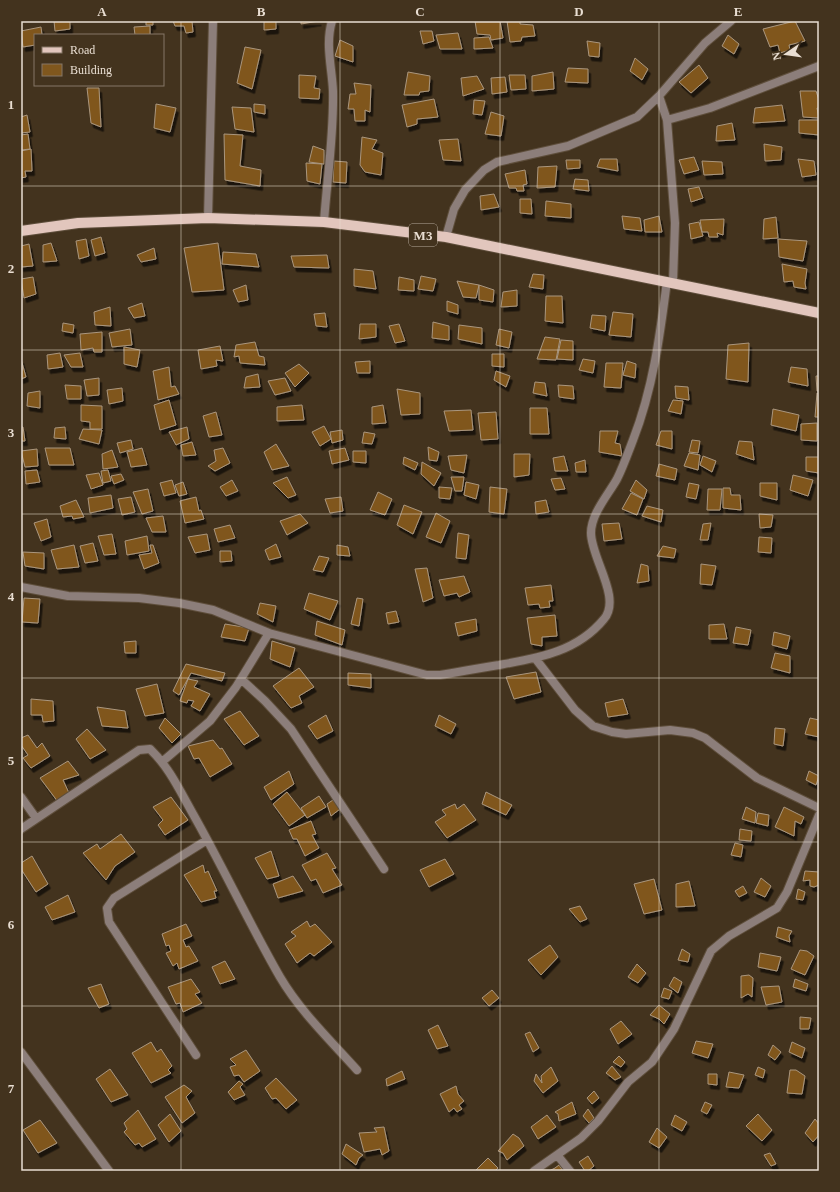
<svg xmlns="http://www.w3.org/2000/svg" width="840" height="1192" font-family="'Times New Roman',serif">
<style>
.building{fill:#80571d;stroke:#aa967e;filter:url(#shadow)}
.lines{fill:none;stroke-linecap:round;stroke-linejoin:round}
.minor-casing{stroke:#5e4e3b;stroke-width:10}
.primary-casing{stroke:#5e4e3b;stroke-width:12}
.minor{stroke:#8c7e7a;stroke-width:8}
.primary{stroke:#e2c6bd;stroke-width:10}
.grid{fill:none;stroke:#e9ded2;stroke-width:1;stroke-opacity:0.55}
.labels{text-anchor:middle;dominant-baseline:central;stroke-width:3;stroke-linejoin:round;paint-order:stroke}
.shield{fill:#43331e;stroke:#b7ab9c;stroke-width:1}
.shield-label{font-size:13px;font-weight:bold;fill:#e9ded2}
.neatline{fill:none;stroke:#e9ded2;stroke-width:1.5}
.grid-label{font-size:13px;text-anchor:middle;font-weight:bold;fill:#e9ded2}
</style>
<defs>
<filter id="shadow"><feDropShadow dx="2.5" dy="4.5" stdDeviation="0" flood-color="#0009"/></filter>
</defs>
<rect width="100%" height="100%" fill="#43331e"/>
<path class="building" d="M54,21H70V29L55,31Z
M142,21H153V25H146V21Z
M173,21H192L193,32L186,33L184,26H175Z
M264,21H276V29L264,30Z
M301,21H319L301,24Z
M475,21H500L503,38L491,40L490,35L477,34Z
M507,21H520V24L533,25L535,36L522,37L521,41L510,42Z
M795,21L805,41L789,45L790,50L780,53L778,45L770,47L763,29Z
M150,26V35H135L134,27Z
M41,27L42,35H35V45L23,47L21,31Z
M420,31H432L434,41L423,44Z
M458,33L462,49H440L436,35Z
M728,35L739,44L734,54L722,46Z
M489,37L493,48L474,49V38Z
M340,40L353,46V62L335,56Z
M587,41L600,43L599,57L589,56Z
M245,47L261,50L252,89L237,83Z
M635,58L648,69L642,80L630,71Z
M699,65L708,78L691,93L679,82Z
M568,68L588,69V83L565,82Z
M408,72L430,76L429,91L420,92L419,95H404Z
M553,72L554,89L532,91V76Z
M299,75L316,76L314,88L320,89L319,99L299,98Z
M509,75H525L526,89L511,90Z
M477,76L484,89L463,96L461,78Z
M505,77L507,92L492,94L491,78Z
M354,83L371,85L370,112L365,110V121H355L354,109H348L350,94H356Z
M87,88H99L101,127L91,123Z
M800,91H816L819,100V108H817L819,118L803,117Z
M434,99L438,117L417,119V124L407,127L402,105Z
M474,100L485,101L482,115L473,114Z
M156,104L176,108L170,132L154,128Z
M254,104L265,105V114L254,112Z
M782,105L785,121L753,123L755,108Z
M232,107L251,108L254,132L235,129Z
M491,112L504,116L501,136L485,134Z
M27,115L30,132L21,133V117Z
M799,120H819V135L799,133Z
M732,123L735,140L716,141L717,126Z
M28,134L30,149L21,150V135Z
M224,134L243,135L240,166L261,170L260,186L225,180Z
M362,137L377,140L372,149L383,153L381,175L365,172L360,165Z
M458,139L461,161L443,160L439,140Z
M764,144L782,147L781,160L765,161Z
M313,146L324,150V164L309,162Z
M31,149L32,171H25L26,177L21,178V151Z
M694,157L699,170L684,174L679,160Z
M600,159H617L618,171L597,167Z
M798,159L814,161L816,175L802,177Z
M566,160H580V168L567,169Z
M334,161L347,162L346,183L333,182Z
M702,161L722,162L723,174L704,175Z
M306,163L322,164L320,184L307,181Z
M557,166L555,187L537,188L538,167Z
M525,170L527,184L523,185L524,191H517L516,188H509L505,174Z
M575,179L588,180L589,191L573,189Z
M699,187L703,198L691,202L688,189Z
M494,194L499,207L481,210L480,196Z
M520,199H531L532,214L520,213Z
M546,201L571,204V218L545,216Z
M622,216L640,218L642,231L624,229Z
M659,216L662,232H645L644,220Z
M776,217L778,238L763,239L764,219Z
M724,219L723,235L717,233L718,237H709L708,232H702L700,220Z
M699,222L703,236L691,239L689,224Z
M101,237L105,253L95,256L91,240Z
M86,239L89,256L79,259L76,241Z
M778,239L807,241L803,261L779,257Z
M51,243L57,261L43,262V245Z
M218,243L224,290L192,292L184,248Z
M29,244L33,266L21,267V246Z
M154,248L156,259L141,262L137,255Z
M223,252L256,254L259,267L222,264Z
M327,255L329,268L294,267L291,256Z
M782,264L807,269L805,283L806,289L794,287L793,281L784,282Z
M354,269L373,271L376,289L354,286Z
M533,274L544,275L543,289L529,287Z
M421,276L436,279L433,291L418,289Z
M33,277L36,294L24,298L21,279Z
M399,277L414,280V291L398,290Z
M457,281L479,285L476,298L463,297Z
M246,285L248,300L238,302L233,290Z
M479,285L494,290L493,302L479,300Z
M517,290V306L501,307L503,292Z
M546,296H562L563,323L545,321Z
M447,301L458,305V314L447,311Z
M142,303L145,316L134,318L128,308Z
M110,307L111,326L95,325L94,312Z
M613,312L633,314L631,337L609,335Z
M325,313L327,327L316,326L314,314Z
M592,315L606,316L605,331L590,328Z
M433,322L449,326V340L432,338Z
M63,323L74,325L73,333L62,331Z
M360,324H376V337L359,339Z
M399,324L405,341L395,343L389,326Z
M459,325L482,328V344L458,339Z
M130,329L132,345L112,347L109,333Z
M499,329L512,332L509,348L496,345Z
M102,332V352H94L93,348L81,350L80,334Z
M545,337L560,339L556,360L537,359Z
M561,340L573,341V360L557,359Z
M255,342L259,356L264,357L265,365L240,363L239,356L234,357L236,345Z
M749,343L748,382L726,379L728,345Z
M220,346L223,361L216,360L217,366L201,369L198,350Z
M124,347L140,350L137,367L124,364Z
M60,353L63,367L48,369L47,355Z
M80,353L83,367H71L64,355Z
M492,354H504V367L492,366Z
M21,359L26,377L21,379Z
M583,359L595,361L593,373L579,370Z
M370,361V373H357L355,362Z
M627,361L636,364L635,378L623,375Z
M606,363H623L621,388L604,387Z
M299,364L309,373L295,387L285,373Z
M169,367L171,387L175,386L179,394L158,400L153,371Z
M791,367L807,369L808,386L788,382Z
M496,371L510,376L506,387L494,380Z
M258,374L260,387L244,388L246,377Z
M816,376H819V391H817Z
M99,378V395L87,396L84,380Z
M285,378L291,391L275,395L268,381Z
M535,382L545,383L547,396L533,393Z
M65,385L81,386V399H67Z
M558,385L573,386L574,399L559,397Z
M675,386L688,387L689,400L676,398Z
M122,388L123,401L109,404L107,390Z
M397,389L420,393V414L401,415Z
M40,391V408L27,406L28,393Z
M817,393L819,394V417H815Z
M169,400L176,425L160,430L154,405Z
M673,400L683,401L681,414L668,411Z
M81,405L102,406V429H90V422L81,421Z
M302,405L304,420L277,421V407Z
M383,405L386,423L372,424V407Z
M530,408H547L549,434H530Z
M773,409L799,415L796,431L771,425Z
M471,410L473,430L449,431L444,411Z
M216,412L222,435L209,437L203,416Z
M496,412L498,439L481,440L478,413Z
M817,423V441L801,440V424Z
M324,426L331,439L320,446L312,432Z
M21,427H23L25,441H21Z
M65,427L66,439L54,438L55,428Z
M187,427L189,439L176,445L169,432Z
M83,429L102,430L99,444L79,439Z
M342,430L343,440L332,443L330,432Z
M600,431H618L615,443L620,444L622,456L599,452Z
M661,431H672V449L656,445Z
M364,432L375,434L372,444L362,443Z
M131,440L133,449L120,453L117,443Z
M692,440L700,441L698,453L689,452Z
M739,441L752,442L754,460L736,454Z
M192,442L196,455L183,456L181,445Z
M276,444L289,466L272,470L264,452Z
M428,447L439,452L437,461L429,460Z
M45,448H70L74,465H49Z
M142,448L147,465L131,467L127,452Z
M223,448L230,463L215,471L208,466L216,461L214,450Z
M345,448L349,460L332,464L329,451Z
M37,449L38,466L25,467L21,451Z
M112,450L118,467L103,469L102,454Z
M353,451H366V463L353,462Z
M689,453L700,455L698,470L684,466Z
M514,454H530L529,475L514,477Z
M467,455L464,473L451,470L448,456Z
M564,456L568,471H555L553,458Z
M703,456L716,461L712,472L700,465Z
M404,457L418,463L415,470L403,464Z
M806,457H819V473L806,471Z
M585,460L586,472H576L575,463Z
M422,462L441,473L434,486L421,474Z
M659,464L677,469L675,480L656,476Z
M37,470L40,482L26,484L25,471Z
M108,470L111,481L103,483L101,471Z
M99,473L103,485L91,489L86,475Z
M121,474L124,480L114,484L111,476Z
M793,475L813,480L808,496L790,490Z
M287,477L296,495L288,498L273,483Z
M451,477H464L462,491H455Z
M561,478L565,489L555,490L551,479Z
M172,480L176,493L164,496L160,483Z
M232,480L238,491L226,496L220,487Z
M636,480L647,490L644,499L630,491Z
M183,482L187,494L179,496L175,485Z
M466,482L479,485L476,499L464,495Z
M689,483L699,485L696,499L686,497Z
M760,483H777V500L760,496Z
M439,487L452,488L450,499L439,498Z
M490,487L507,489L504,514L489,512Z
M723,488H730L731,495H740L741,510L723,508Z
M148,489L153,511L142,514L133,492Z
M708,489H722L720,510H707Z
M378,492L392,499L385,515L370,510Z
M631,493L643,499L637,515L622,509Z
M111,495L113,508L90,513L88,498Z
M131,497L135,512L122,515L118,499Z
M196,497L199,511L201,510L204,519L185,523L180,501Z
M341,497L343,511L330,513L325,499Z
M76,500L84,517L73,519L72,516L63,517L60,506Z
M546,500L549,512L536,514L535,502Z
M404,505L422,512L413,534L397,525Z
M647,506L663,510L661,522L642,516Z
M436,513L450,521L441,543L426,537Z
M300,514L308,523L287,535L280,521Z
M759,514L773,515L771,527L760,528Z
M163,516L166,532H152L146,518Z
M47,519L51,537L41,541L34,523Z
M619,523L622,539L604,541L602,524Z
M711,523L708,540H700L703,524Z
M230,525L235,538L218,542L214,529Z
M458,533L469,535L466,559L456,558Z
M112,534L116,554L104,555L98,536Z
M207,534L210,550L195,553L188,537Z
M147,536L149,551L127,555L125,541Z
M759,537L772,538L771,553L758,552Z
M93,543L98,561L85,563L80,546Z
M276,544L281,557L269,560L265,550Z
M74,545L79,567L57,569L51,550Z
M150,545H153L159,563L144,569L139,555L152,553Z
M337,545L348,547L350,556L337,555Z
M663,546L676,549L674,558L657,556Z
M220,551H231L232,561L220,562Z
M23,552L44,553V569L25,566Z
M319,556L329,558L323,572L313,570Z
M641,564L648,566L649,581L637,583Z
M701,564L716,566L712,585L700,584Z
M427,568L433,598L423,602L415,569Z
M464,576L470,592L459,597L457,593L444,596L439,580Z
M551,585L553,601H549L550,607L540,608L539,604L528,605L525,588Z
M309,593L338,601L330,620L304,609Z
M24,598L40,599L38,623L22,622Z
M357,598L363,599L359,626L351,624Z
M260,603L276,606L273,622L257,614Z
M396,611L399,622L388,624L386,613Z
M555,615L557,636L542,637V646L531,644L527,618Z
M476,619L477,631L458,636L455,623Z
M317,621L345,630L342,645L315,635Z
M225,624L249,628L245,641L221,637Z
M724,624L727,639H709V625Z
M736,627L751,630L748,645L733,643Z
M774,632L790,636L787,649L772,645Z
M136,641V653H125L124,642Z
M272,641L295,648L290,667L270,659Z
M775,653L790,656V673L771,668Z
M186,664L225,673L222,681L191,673L179,695L173,691Z
M299,668L314,687L299,696L302,703L291,708L273,686Z
M536,672L541,692L514,699L506,677Z
M348,673L371,674V688L348,685Z
M188,679L198,681L194,687L210,694L200,711L191,706L194,701L188,700L187,703L180,701Z
M157,684L164,713L145,716L136,689Z
M31,699L53,701L54,721L43,722L42,715H31Z
M623,699L628,714L608,717L605,703Z
M97,707L125,711L128,728L102,726Z
M240,711L259,736L244,745L224,719Z
M326,715L333,731L317,739L308,726Z
M439,715L456,724L451,734L435,726Z
M165,718L181,734L172,743L159,728Z
M810,718L819,720V737L805,734Z
M775,728L785,729L783,746L774,744Z
M87,729L106,750L90,759L76,739Z
M28,735L37,748L42,743L50,756L31,768L23,758L28,755L21,745V738Z
M213,740L220,749L222,748L232,764L210,777L199,758L194,759L188,746Z
M68,761L79,775L63,780L69,793L58,802L40,778Z
M289,771L294,784L271,800L264,787Z
M809,771L819,776L816,785L806,780Z
M287,792L305,815L289,826L273,804Z
M486,792L512,805L506,815L482,804Z
M319,796L326,807L307,818L301,808Z
M171,797L188,820L165,835L158,825L163,820L153,807Z
M333,800L340,809L331,816L327,804Z
M455,804L457,809L464,804L476,820L447,838L435,822L446,815L442,810Z
M746,807L756,812L755,823L742,819Z
M784,807L804,817L801,824L795,821L794,836L775,827Z
M758,813L769,815L768,826L756,823Z
M311,821L316,834L312,835L319,848L305,856L297,839H293L289,830Z
M740,829L752,831L751,841L739,840Z
M121,834L135,852L115,866L106,880L83,853L97,844L100,849Z
M735,843L743,845L741,857L731,855Z
M271,851L279,876L267,879L255,858Z
M327,853L336,868L332,869L342,885L323,893L316,879L311,881L302,865Z
M32,856L48,884L36,892L21,869V863Z
M445,859L454,874L429,887L420,870Z
M203,865L205,873L208,871L217,891H214L216,898L201,902L184,875Z
M805,871L819,872V885L814,887L810,886V880L803,881Z
M293,876L303,891L278,898L273,884Z
M761,878L771,886L765,897L754,892Z
M654,879L662,910L644,914L634,884Z
M689,881L695,906L676,907V884Z
M743,886L747,893L739,897L735,891Z
M798,889L805,892L803,900L796,899Z
M68,895L75,912L52,920L45,907Z
M580,906L587,919L580,922L569,909Z
M307,921L310,927L315,924L332,942L314,956L310,953L297,963L285,944L296,936L291,932Z
M186,924L192,936L183,940L186,947L189,946L198,961L179,969L177,963L173,966L166,953L171,951L169,945L166,946L162,934Z
M778,927L792,931L789,936L790,942L776,937Z
M550,945L558,957L541,975L528,960Z
M682,949L690,954L688,962L678,960Z
M800,950L807,951L814,956L805,975L791,969Z
M760,953L781,957L777,971L758,967Z
M225,961L235,979L220,984L212,967Z
M637,964L646,973L638,983L628,977Z
M749,975L753,978L752,997L748,994L741,998V976Z
M674,977L682,982L678,993L669,986Z
M191,979L200,992L195,994L202,1003L183,1012L180,1003L176,1004L168,987Z
M795,979L808,984L806,991L793,987Z
M101,984L109,1004L99,1008L88,988Z
M779,986L782,1002L766,1005L761,987Z
M664,988L672,991L669,999L661,997Z
M492,990L499,998L489,1006L482,998Z
M659,1005L670,1014L664,1024L659,1019L650,1015Z
M800,1017L811,1018L809,1029H800Z
M621,1021L632,1034L618,1044L610,1029Z
M438,1025L448,1046L437,1049L428,1030Z
M530,1032L539,1048L533,1052L525,1034Z
M696,1041L713,1044L708,1058L692,1053Z
M151,1042L157,1052L161,1049L172,1066L168,1070L171,1073L151,1083L132,1053Z
M792,1042L805,1048L802,1058L789,1052Z
M773,1045L781,1052L775,1060L768,1055Z
M246,1050L260,1071L244,1082L239,1075L234,1076L230,1067L236,1065L230,1059Z
M619,1056L625,1062L621,1067L613,1062Z
M612,1066L621,1077L615,1080L606,1073Z
M551,1067L558,1081L543,1093L534,1081L536,1074L542,1083L541,1076Z
M758,1067L765,1070L763,1078L755,1075Z
M110,1069L128,1095L111,1102L96,1079Z
M790,1070H796L805,1076L802,1094L787,1093Z
M402,1071L405,1079L387,1086L386,1079Z
M729,1072L744,1075L739,1088L726,1087Z
M708,1074H717V1085L708,1084Z
M276,1078L297,1100L286,1109L276,1098L272,1099L265,1088Z
M239,1081L243,1084L240,1087L245,1095L234,1100L228,1092Z
M184,1085L192,1091L186,1097L195,1113L182,1123L165,1097Z
M456,1086L458,1094L464,1101L459,1105L462,1109L457,1112L454,1108L449,1112L440,1094Z
M594,1091L599,1098L592,1104L587,1098Z
M572,1102L576,1114L559,1121L558,1114L555,1112Z
M705,1102L712,1105L707,1114L701,1111Z
M588,1109L594,1118L589,1123L583,1116Z
M138,1110L156,1139L142,1147L139,1143L135,1145L124,1132L127,1129L124,1123Z
M170,1114L181,1131L169,1142L158,1125Z
M758,1114L772,1130L762,1141L746,1126Z
M547,1115L556,1127L538,1139L531,1127Z
M675,1115L687,1122L682,1131L671,1125Z
M815,1119L819,1124V1135L813,1142L805,1133Z
M40,1120L57,1143L38,1153L23,1130Z
M384,1127L389,1151L382,1155L380,1149L364,1152L359,1133L377,1132L374,1128Z
M657,1128L667,1137L659,1148L649,1142Z
M513,1134L519,1138L524,1146L507,1160L503,1153L498,1151Z
M346,1144L363,1155L359,1158L356,1165L342,1154Z
M770,1153L776,1164L771,1166L764,1155Z
M588,1156L594,1166L588,1171H585L579,1162Z
M488,1158L498,1168L495,1171H475Z
M559,1165L563,1171H549L555,1168Z"/>
<g class="lines">
<defs>
<path id="minor" d="M659,96L667,120
M208,218L213,21
M324,222C327,179 334,135 333,91C332,68 325,44 332,21
M446,237L454,209L465,190L484,170L497,162L568,146L637,117L659,96L705,43L731,21
M673,282L675,223L667,120L710,108L819,66
M21,587L68,596L139,598L179,603L213,610L269,633
M535,658L575,710L593,726L612,732L626,734L670,730L693,733L705,738L757,778L819,808
M241,679L265,701L291,729L384,869
M163,761L210,721L236,687L269,633L427,675H440C459,672 479,668 499,665C538,658 577,652 604,619C622,598 591,558 591,533C591,514 608,495 617,479C623,467 628,453 633,440C653,389 660,335 667,281
M21,797L36,818
M21,829L139,750L150,749C169,767 180,791 193,814C223,867 249,923 280,977C300,1011 330,1040 357,1070
M21,1052L109,1171
M196,1055L109,922L107,908L114,898L207,840
M558,1156L570,1171
M534,1171L581,1138L598,1121L628,1082L652,1062L674,1029L711,951L729,936L777,908L787,892L819,815"/>
<path id="primary" d="M21,231L78,223L208,218L324,222L446,237L819,313"/>
</defs>
<use href="#minor" class="minor-casing"/>
<use href="#primary" class="primary-casing"/>
<use href="#minor" class="minor"/>
<use href="#primary" class="primary"/>
</g>
<path class="grid" d="M181,21V1171M340,21V1171M500,21V1171M659,21V1171M21,186H819M21,350H819M21,514H819M21,678H819M21,842H819M21,1006H819"/>
<g class="labels">
<rect class="shield" x="409" y="224" width="28" height="22" rx="3"/>
<g class="shield-label">
<text x="423" y="235">M3</text>
</g>
</g>
<rect width="840" height="1192" fill="none" stroke="#43331e" stroke-width="44"/>
<rect x="34" y="34" width="130" height="52" fill="#43331e" stroke="#857766"/>
<rect x="42" y="47" width="20" height="6" fill="#e2c6bd" stroke="#857766"/>
<text x="70" y="54" font-size="12" fill="#e9ded2">Road</text>
<rect x="42" y="64" width="20" height="12" fill="#80571d" stroke="#857766"/>
<text x="70" y="74" font-size="12" fill="#e9ded2">Building</text>
<g transform="translate(786 54) rotate(257)" stroke="#43331e" stroke-width="3" paint-order="stroke">
<path d="M0-3L7 15L0 10L-7 15Z" fill="#e9ded2"/>
<text y="-6" font-size="11" font-weight="bold" text-anchor="middle" fill="#e9ded2">N</text>
</g>
<rect x="22" y="22" width="796" height="1148" class="neatline"/>
<g class="grid-label">
<text x="102" y="16">A</text>
<text x="261" y="16">B</text>
<text x="420" y="16">C</text>
<text x="579" y="16">D</text>
<text x="738" y="16">E</text>
<text x="11" y="109">1</text>
<text x="11" y="273">2</text>
<text x="11" y="437">3</text>
<text x="11" y="601">4</text>
<text x="11" y="765">5</text>
<text x="11" y="929">6</text>
<text x="11" y="1093">7</text>
</g>
</svg>
